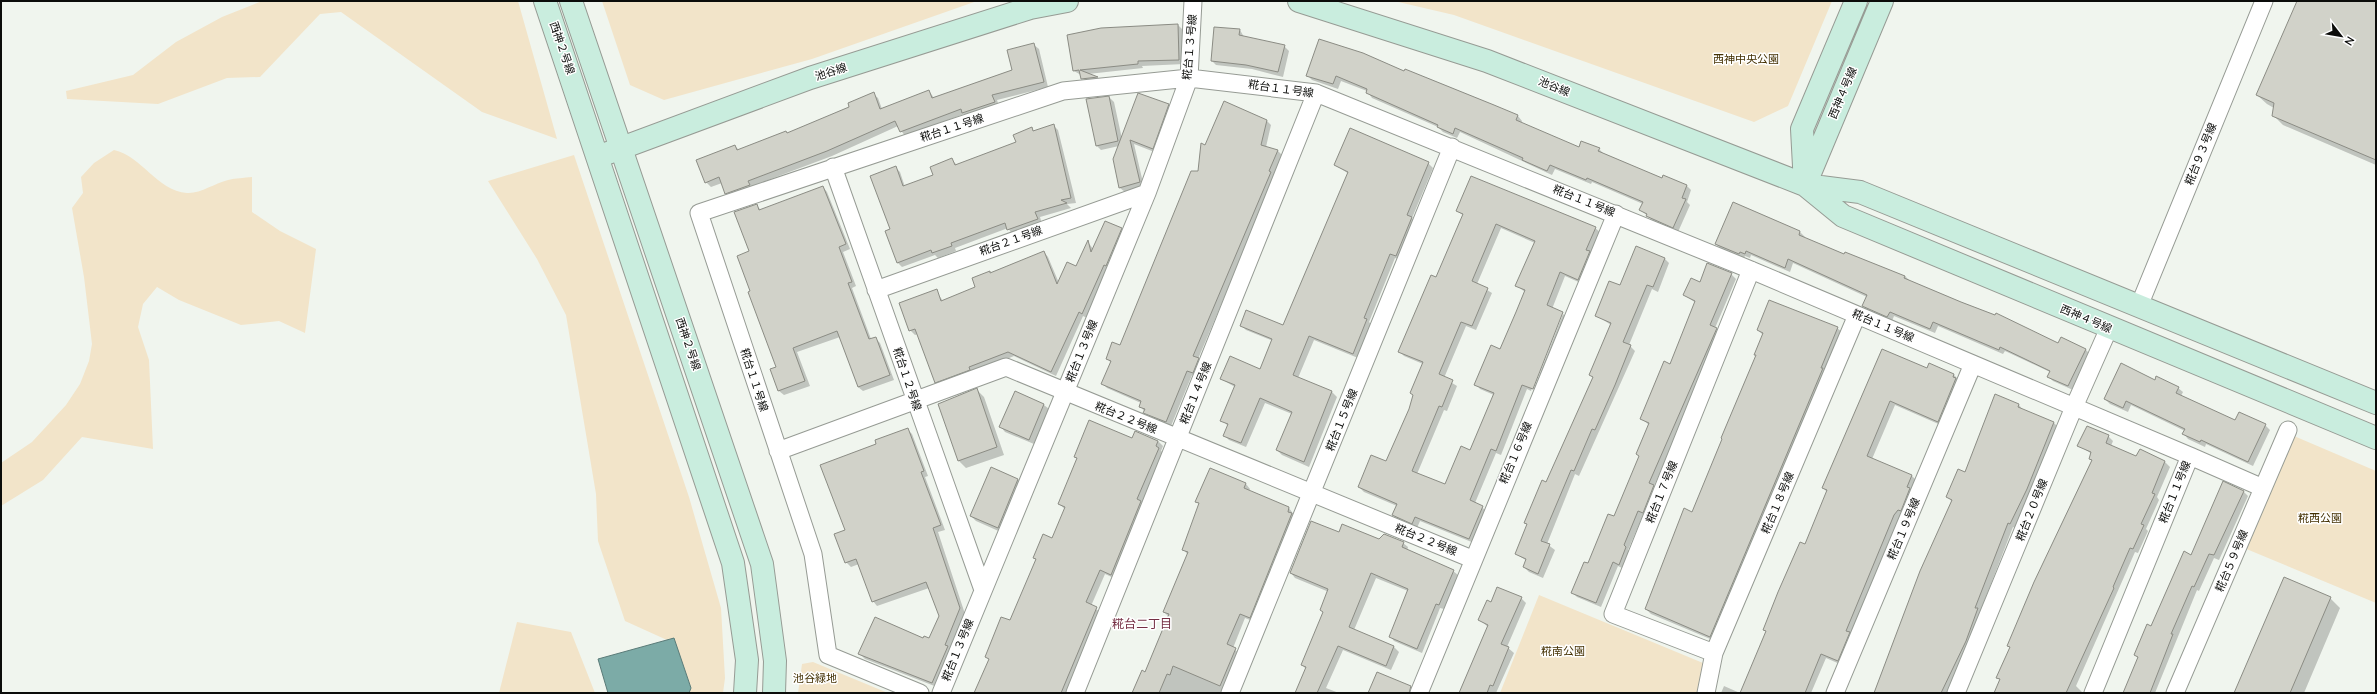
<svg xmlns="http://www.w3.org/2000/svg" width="2377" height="694" font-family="'Nunito Sans','Noto Sans JP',sans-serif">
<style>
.green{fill:#f2e4c9}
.water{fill:#7caba7;stroke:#5a7b78}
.shadow{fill:#0003;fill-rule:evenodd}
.building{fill:#d1d2c9;stroke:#8b8c84;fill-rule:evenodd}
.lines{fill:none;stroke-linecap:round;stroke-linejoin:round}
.street-casing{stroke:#969b94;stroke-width:19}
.secondary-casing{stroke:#969b94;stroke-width:24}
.street{stroke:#fff;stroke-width:17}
.secondary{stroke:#c9edde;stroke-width:22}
.labels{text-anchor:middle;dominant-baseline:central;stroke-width:3;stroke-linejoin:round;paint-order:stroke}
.street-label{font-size:11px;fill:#0b0c0a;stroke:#fff}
.park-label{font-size:11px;fill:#443103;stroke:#fff}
.neighbourhood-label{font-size:12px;fill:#752f44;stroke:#fff}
</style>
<rect width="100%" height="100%" fill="#f0f5ee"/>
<path class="green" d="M262,1H518L557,139L482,112L341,12L320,14L260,77L227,78L158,104L67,99L66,91L133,75L176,42L222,17Z
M602,1H977L812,59L664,100L630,85Z
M1394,1H1832L1788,106L1754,122L1454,15Z
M114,150C142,156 157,191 187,193C200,194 215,183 228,180C236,178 244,178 252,177V212L280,231L316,249L305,333L279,321L241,325L179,300L157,287L143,304L138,327L149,360L153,449L82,437L43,480L1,506V463L32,442L66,405L80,384L89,361L92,344L84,277L72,208L83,193L81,177L94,163Z
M574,155L689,497L721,608L725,678L723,693H689L691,688L674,638L667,640L625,621L598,541L596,494L566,315L537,259L488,181Z
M2294,436L2376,471V603L2244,548Z
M1539,595L1703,663L1698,693H1500Z
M517,622L571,632L595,693H499Z
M813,662L888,693H798L802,664Z"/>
<path class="water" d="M674,638L691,688L689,693H608L598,659Z"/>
<path class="shadow" d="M2298,1H2376V165L2283,125L2273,115L2274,108L2267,104L2257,95Z
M1178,25L1183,30L1184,64L1142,66L1143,68L1088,74L1102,82L1087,83L1081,75L1074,71Z
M1240,30L1244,37L1284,46L1289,51L1283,77L1252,69L1216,65L1212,61Z
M1034,45L1039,49L1048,87L997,100L999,106L967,117L964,114L905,136L898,126L832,156L752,186L754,190L731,198L726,193L722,183L711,187L706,182L735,146L739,150L786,132L788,134L851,107L873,94L878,98L882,109L929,91L934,98L1013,70Z
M1405,72L1518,116L1522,121L1521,124L1579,148L1599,149L1604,154L1662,179L1687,186L1691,190L1687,202L1690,205L1678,232L1652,220L1641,210L1643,204L1592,182L1591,184L1555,169L1552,175L1460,132L1457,138L1443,132L1438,127L1372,98L1367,91L1341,81L1338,89L1312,80L1308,76Z
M1109,97L1114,102L1122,139L1168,105L1173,110L1157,153L1134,144L1144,187L1125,192L1120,188L1119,146L1101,150L1096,145Z
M1266,120L1271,125L1266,147L1277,150L1282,155L1273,176L1275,178L1198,359L1203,364L1198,377L1192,375L1171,426L1149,417L1140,406L1141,403L1107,388L1103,384L1111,363L1107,358L1121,347L1199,172L1206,146Z
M1053,125L1058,130L1076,203L1067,204L1071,208L1040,217L1042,224L1013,235L1008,228L955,248L956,251L938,258L935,255L902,267L897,262L891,230L895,167L900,172L905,187L934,176L952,160L957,165L1017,143L1032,129L1034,131Z
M1428,163L1433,168L1412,218L1416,223L1401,260L1395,258L1369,322L1372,325L1358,358L1314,340L1298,378L1332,392L1337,397L1309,467L1282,455L1277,450L1292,414L1265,403L1246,447L1229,440L1224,435L1228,426L1222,420L1235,387L1221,379L1261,370L1273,341L1246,330L1241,325L1283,327L1349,174L1335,165Z
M823,187L827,192L850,249L843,252L856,286L852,288L871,339L875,338L880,343L894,380L863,391L858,387L840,337L797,352L810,386L784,395L779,391L777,367L751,291V252L756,205L762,211Z
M1734,203L1800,232L1805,237L1804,239L1845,256L1905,276L1910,281L2059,344L2085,349L2090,354L2073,390L2053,381L2048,376L2050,372L2005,351L2003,354L1938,326L1935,333L1894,316L1892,321L1868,311L1863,306L1867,297L1793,263L1790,272L1751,255L1750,258L1745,256L1744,258L1721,249L1716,244Z
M1457,211L1595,228L1600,232L1583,284L1565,276L1552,309L1563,314H1561L1531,391L1527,389L1501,455L1496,453L1475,503L1487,511L1474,543L1420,521L1417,528L1398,520L1393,515L1397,506L1364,492L1359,487L1387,463L1410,409L1414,396L1411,393L1423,364L1404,356L1400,352L1437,278L1464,216ZM1501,228L1535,243L1517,286L1525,292L1501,351L1476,384L1480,389L1494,395L1470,451L1445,486L1417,474L1444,410L1447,411L1457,386L1444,378L1466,326L1476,330L1492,293L1477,284Z
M1121,229L1126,234L1087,318L1083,316L1056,376L1014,356L940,387L936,382L918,334L915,335L910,330L936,291L943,301L977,288L991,274L1044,252L1048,257L1059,283L1077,267L1088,242L1093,249Z
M1664,258L1669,263L1658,292L1652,289L1629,345L1635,351L1579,476L1575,474L1547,544L1555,550L1543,578L1529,572L1524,567L1527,561L1516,554L1528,525L1525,522L1547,484L1594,378L1590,375L1611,325L1596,315L1620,286Z
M1731,274L1736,279L1715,328L1721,334L1654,486L1658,490L1648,517L1643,515L1628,550L1631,552L1624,569L1618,566L1601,607L1577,597L1572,592L1614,518L1640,456L1649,425L1642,419L1670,365L1696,303L1684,295L1701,283Z
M1563,314L1567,318L1538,393L1533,391Z
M1837,328L1842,332L1715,641L1651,614L1646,609L1693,513L1757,356L1755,354L1763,335L1758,330Z
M1883,351L1928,369L1954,375L1958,379L1943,426L1895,405L1872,459L1912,476L1916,480L1842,665L1826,658L1811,693H1741L1767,632L1764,629L1805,546L1827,492L1823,488Z
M2155,381L2178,388L2183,392L2181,396L2236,422L2265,425L2270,430L2253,466L2206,444L2205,447L2188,439L2184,434L2185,431L2131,405L2128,412L2110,404L2105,399Z
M977,390L984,397L1004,455L966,468L959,461Z
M1016,392L1044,405L1049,409L1034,444L1005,432L1001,427Z
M2019,405L2023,410L2054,423L2059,428L2015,528L2013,527L1980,612L1982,614L1948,693H1874L1952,502L1948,497Z
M907,429L912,434L928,476L925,477L945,530L938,532L965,614L937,687L865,659L860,654L930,640L940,616L929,588L877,606L873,601L859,564L851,567L846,562V530L878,444Z
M1136,432L1158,441L1163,446L1161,451L1164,453L1116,579L1105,574L1091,606L1102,613L1068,693H976L990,660L986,656L1011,622L1036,560L1034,558L1053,539L1066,510L1059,504L1078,459L1075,457L1133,439Z
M2108,436L2113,441L2111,446L2137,458L2140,451L2165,462L2170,467L2157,497L2159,500L2146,529L2148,531L2138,553L2135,552L2076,686L2082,692L1994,693L2001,680L1998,677L2011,648L2008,645L2061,525L2092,461L2090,458L2092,454L2079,446Z
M991,469L1018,480L1023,485L1003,533L976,521L971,516Z
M1246,484L1250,489L1249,491L1289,508L1297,519L1255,622L1245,618L1233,648L1240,654L1224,693H1133L1146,673L1169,617L1164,612L1188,555L1183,549L1200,504L1196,501Z
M2243,491L2248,496L2219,560L2214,558L2199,591L2197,590L2155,693H2124L2139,659L2135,655L2192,556Z
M1339,534L1403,543L1408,547L1407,551L1453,571L1458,575L1444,609L1440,608L1422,653L1394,641L1390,636L1408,591L1376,578L1354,630L1394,647L1399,652L1391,670L1343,650L1326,688L1339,693H1296L1306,669L1302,665L1324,613L1321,610L1329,592L1295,578L1291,573Z
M1521,598L1526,603L1507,647L1514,653L1496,693H1459L1488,627L1480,620L1491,603Z
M2330,598L2340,608L2304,693H2235Z
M1724,686L1740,693H1721Z"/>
<path class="building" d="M2297,1H2376V160L2272,116L2274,103L2256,95Z
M1178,24L1179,60L1138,61V64L1080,70L1098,77L1081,79L1079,70L1073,71L1067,35L1101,28Z
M1214,27L1240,29L1239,35L1285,45L1278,72L1246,65L1211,61Z
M1319,39L1363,53L1404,71L1405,69L1494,105L1518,115L1516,120L1579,147L1581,141L1600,148L1598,151L1662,178L1663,175L1687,185L1682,198L1686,199L1673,228L1646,216L1647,214L1639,210L1643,202L1587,178L1586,180L1550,165L1547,171L1522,160L1523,158L1455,128L1453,134L1437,127L1438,125L1366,93L1367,89L1336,76L1333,84L1306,76Z
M1034,43L1044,82L992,95L995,102L962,113L961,109L900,132L895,121L827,151L748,181L750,185L725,194L719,177L705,183L696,160L735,145L737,150L786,131L787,133L849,107L848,103L874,92L880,109L929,90L932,98L1012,70L1007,50Z
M1138,93L1169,104L1153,149L1130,140L1140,182L1119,188L1113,159Z
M1109,96L1118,141L1096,146L1086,99Z
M1224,101L1267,120L1261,145L1278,150L1269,171L1271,172L1193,356L1199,358L1193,373L1187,371L1166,422L1143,413L1145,409L1139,407L1141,401L1101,384L1111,361L1106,359L1112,342L1120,345L1191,171H1198L1201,143L1205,145Z
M1054,124L1071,198L1061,200L1067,203L1035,212L1038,219L1007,230L1005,223L951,243L952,246L932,253L931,250L897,263L885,231L890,229L870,176L896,166L903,186L933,175L930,167L952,158L955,165L1016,142L1013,135L1032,127L1033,131Z
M1350,128L1429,162L1407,215L1412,217L1396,256L1390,254L1364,318L1367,319L1353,354L1309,336L1293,375L1332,391L1304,462L1276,450L1292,412L1260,398L1241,443L1223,436L1228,424L1220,421L1235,385L1220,379L1230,356L1260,369L1272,339L1240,326L1246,310L1283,325L1348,172L1334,165Z
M1471,176L1596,227L1586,250L1590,251L1578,280L1560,272L1547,305L1563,312L1533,389L1522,385L1496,451L1491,449L1470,500L1483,506L1469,539L1415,517L1412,524L1392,515L1397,504L1358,487L1371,455L1386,461L1409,409L1413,395L1410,393L1423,362L1398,352L1431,275L1436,277L1463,214L1456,211ZM1496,224L1535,241L1515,286L1525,290L1516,312L1500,349L1491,345L1474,385L1494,393L1470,450L1461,446L1445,484L1412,471L1439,406L1442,407L1453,380L1439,374L1461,322L1472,326L1488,288L1472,281Z
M823,186L846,244L839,247L852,282L848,283L869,339L876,337L890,375L858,387L837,331L793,348L805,381L778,391L770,369L776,367L748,292L750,291L737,256L749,251L734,212L757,204L759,210Z
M1733,202L1800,231L1799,235L1844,254L1845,252L1905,276L1904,278L1961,302L1995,315L1996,313L2058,343L2061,337L2086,349L2068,386L2047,377L2050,371L2000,347L1999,350L1933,322L1930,329L1890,312L1887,317L1862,306L1867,295L1788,259L1785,268L1746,251L1745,254L1740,252L1739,254L1715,244Z
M1105,221L1122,228L1106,266L1104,265L1082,314L1079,312L1051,372L1008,352L969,367L970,370L935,383L915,329L909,331L899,303L937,289L941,301L975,287L972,278L990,271V273L1044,251L1057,284L1067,262L1076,266L1088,240L1091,252Z
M1636,246L1665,258L1653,287L1647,285L1623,342L1631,345L1615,385L1595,430L1592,429L1574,471L1571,470L1541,541L1550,544L1538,574L1523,567L1526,559L1515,554L1527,524L1524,523L1542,480L1546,482L1593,377L1589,375L1611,323L1595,316L1609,281L1620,285Z
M1707,263L1732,273L1710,325L1717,328L1649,483L1654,485L1643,513L1638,511L1624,545L1626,547L1619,565L1613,562L1596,603L1571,593L1584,562L1588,563L1608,514L1614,516L1639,456L1636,454L1649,423L1640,419L1664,361L1670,364L1695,301L1683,295L1691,278L1700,282Z
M1769,300L1838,327L1821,368H1823L1710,637L1645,609L1684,508L1692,512L1722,439L1721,438L1756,355H1754L1763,333L1757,330Z
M1882,349L1927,368L1929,363L1954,374L1953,377L1956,378L1938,422L1890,401L1867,456L1912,475L1907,487L1910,488L1901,511L1898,510L1894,515L1846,631L1850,632L1838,661L1821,654L1805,693H1740L1766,631L1763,630L1778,592L1800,542L1805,544L1827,490L1822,488Z
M2121,363L2155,380L2156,376L2179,387L2176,393L2235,420L2239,412L2266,424L2248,462L2201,440L2200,442L2182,434L2185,429L2126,401L2123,408L2104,399Z
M977,388L997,447L958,461L938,404Z
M1015,391L1044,404L1029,440L999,427Z
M1995,394L2019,404L2018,407L2054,422L2027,489L2010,524L2008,523L1975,608H1978L1966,641L1941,693H1874L1920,571L1952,500L1946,497L1958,469L1965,472Z
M1089,420L1132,438L1135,431L1158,441L1156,446L1159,448L1137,499L1141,501L1111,575L1100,570L1086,602L1097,607L1061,693H974L989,659L985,657L1001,617L1010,620L1036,559L1033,558L1043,534L1052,538L1065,507L1058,504L1077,458L1074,457Z
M2087,426L2109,435L2106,443L2136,456L2140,449L2165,461L2152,493L2155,494L2141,524L2144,525L2133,549L2130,548L2113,587L2114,588L2066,693H1994L2000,679L1996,678L2010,647L2007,646L2034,582L2092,460L2089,459L2091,452L2077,446Z
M908,428L924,471L921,472L941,525L933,528L960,608L945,645L948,646L932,683L858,654L875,617L923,638L924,636L929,638L939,616L926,582L872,602L856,559L845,563L834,534L845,530L820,465L876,444L875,440Z
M991,467L1018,479L998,528L970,516Z
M1210,468L1246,483L1244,488L1289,507L1288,512L1292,513L1250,618L1240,614L1227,644L1236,648L1220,686L1173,666L1170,675L1167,674L1159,693H1132L1142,670L1145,672L1169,614L1163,612L1188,552L1182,550L1199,503L1195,502Z
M2223,481L2244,491L2214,555L2209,554L2194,587L2192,586L2171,634H2173L2150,693H2123L2138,657L2134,655L2147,624L2151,626L2184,551L2191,555Z
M1311,521L1339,532L1342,524L1379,539L1384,534L1404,542L1402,547L1454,570L1439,605L1436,604L1417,649L1389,637L1408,589L1371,573L1349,627L1394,646L1386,666L1338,646L1317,693H1295L1306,667L1301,665L1323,612L1320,610L1328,589L1290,573Z
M2284,577L2331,597L2290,693H2234Z
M1497,587L1522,597L1501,644L1509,647L1493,686L1490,685L1487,693H1459L1488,625L1478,620L1487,600L1491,602Z
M1377,672L1411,686L1409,693H1368Z"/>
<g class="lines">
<defs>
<path id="street" d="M833,167L983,590
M876,290L1147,193
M2139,306L2264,1
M778,451L1006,367L1472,559
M2190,456L2263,488
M1714,653L1613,614L1751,270
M920,693L828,655L813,554L699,213L1063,91L1189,78L1316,93L1751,270L2190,456L2093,693
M941,693L1147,193L1189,78L1193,1
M1075,693L1316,93
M1230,693L1452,147
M1419,693L1616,214
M1706,693L1714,653L1857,315
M1835,693L1973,364
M1956,693L2074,407L2109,328
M2175,693L2288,430"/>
<path id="secondary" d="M545,1L733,563L747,660L745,693
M571,1L762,564L775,661L774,693
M1299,1L1487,61L1805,185
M1856,1L1802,129L1805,185L1843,216L2376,438
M1882,1L1805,185L1860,192L2376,403
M608,153L810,78L1030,8L1067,1"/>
</defs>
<use href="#street" class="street-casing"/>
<use href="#secondary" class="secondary-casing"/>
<use href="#street" class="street"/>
<use href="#secondary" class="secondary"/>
</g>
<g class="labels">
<g class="street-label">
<text transform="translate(1190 47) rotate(-85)">糀台１３号線</text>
<text transform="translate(562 48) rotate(71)">西神２号線</text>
<text transform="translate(831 72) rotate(-18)">池谷線</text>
<text transform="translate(1554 87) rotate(22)">池谷線</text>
<text transform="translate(1281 89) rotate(8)">糀台１１号線</text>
<text transform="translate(1843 93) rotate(-67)">西神４号線</text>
<text transform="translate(952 128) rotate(-18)">糀台１１号線</text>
<text transform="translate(2201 154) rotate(-68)">糀台９３号線</text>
<text transform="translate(1584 201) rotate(22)">糀台１１号線</text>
<text transform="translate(1011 241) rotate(-20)">糀台２１号線</text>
<text transform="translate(2086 319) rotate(23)">西神４号線</text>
<text transform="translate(1883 326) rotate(23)">糀台１１号線</text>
<text transform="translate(688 344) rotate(71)">西神２号線</text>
<text transform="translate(1082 351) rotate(-68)">糀台１３号線</text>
<text transform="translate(907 379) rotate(71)">糀台１２号線</text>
<text transform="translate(754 380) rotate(72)">糀台１１号線</text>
<text transform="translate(1196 393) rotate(-68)">糀台１４号線</text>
<text transform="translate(1126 418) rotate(22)">糀台２２号線</text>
<text transform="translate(1342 420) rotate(-68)">糀台１５号線</text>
<text transform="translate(1516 453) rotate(-67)">糀台１６号線</text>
<text transform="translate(1662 492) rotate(-68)">糀台１７号線</text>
<text transform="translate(2175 492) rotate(-68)">糀台１１号線</text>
<text transform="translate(1778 503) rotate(-67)">糀台１８号線</text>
<text transform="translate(2032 510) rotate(-68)">糀台２０号線</text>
<text transform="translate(1904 529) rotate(-67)">糀台１９号線</text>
<text transform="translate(1426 540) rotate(22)">糀台２２号線</text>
<text transform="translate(2232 561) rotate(-67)">糀台５９号線</text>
<text transform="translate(958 650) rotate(-68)">糀台１３号線</text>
</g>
<g class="park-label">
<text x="1746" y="59">西神中央公園</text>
<text x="2320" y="518">糀西公園</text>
<text x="1563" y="651">糀南公園</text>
<text x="815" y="678">池谷緑地</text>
</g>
<g class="neighbourhood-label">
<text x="1142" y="624">糀台二丁目</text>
</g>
</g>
<rect width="2377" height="694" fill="none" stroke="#0b0c0a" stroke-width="4"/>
<g transform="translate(2341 36) rotate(121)" stroke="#ffffff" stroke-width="3" paint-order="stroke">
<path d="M0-3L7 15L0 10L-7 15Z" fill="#0b0c0a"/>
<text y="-6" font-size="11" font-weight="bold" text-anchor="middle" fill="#0b0c0a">N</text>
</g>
</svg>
